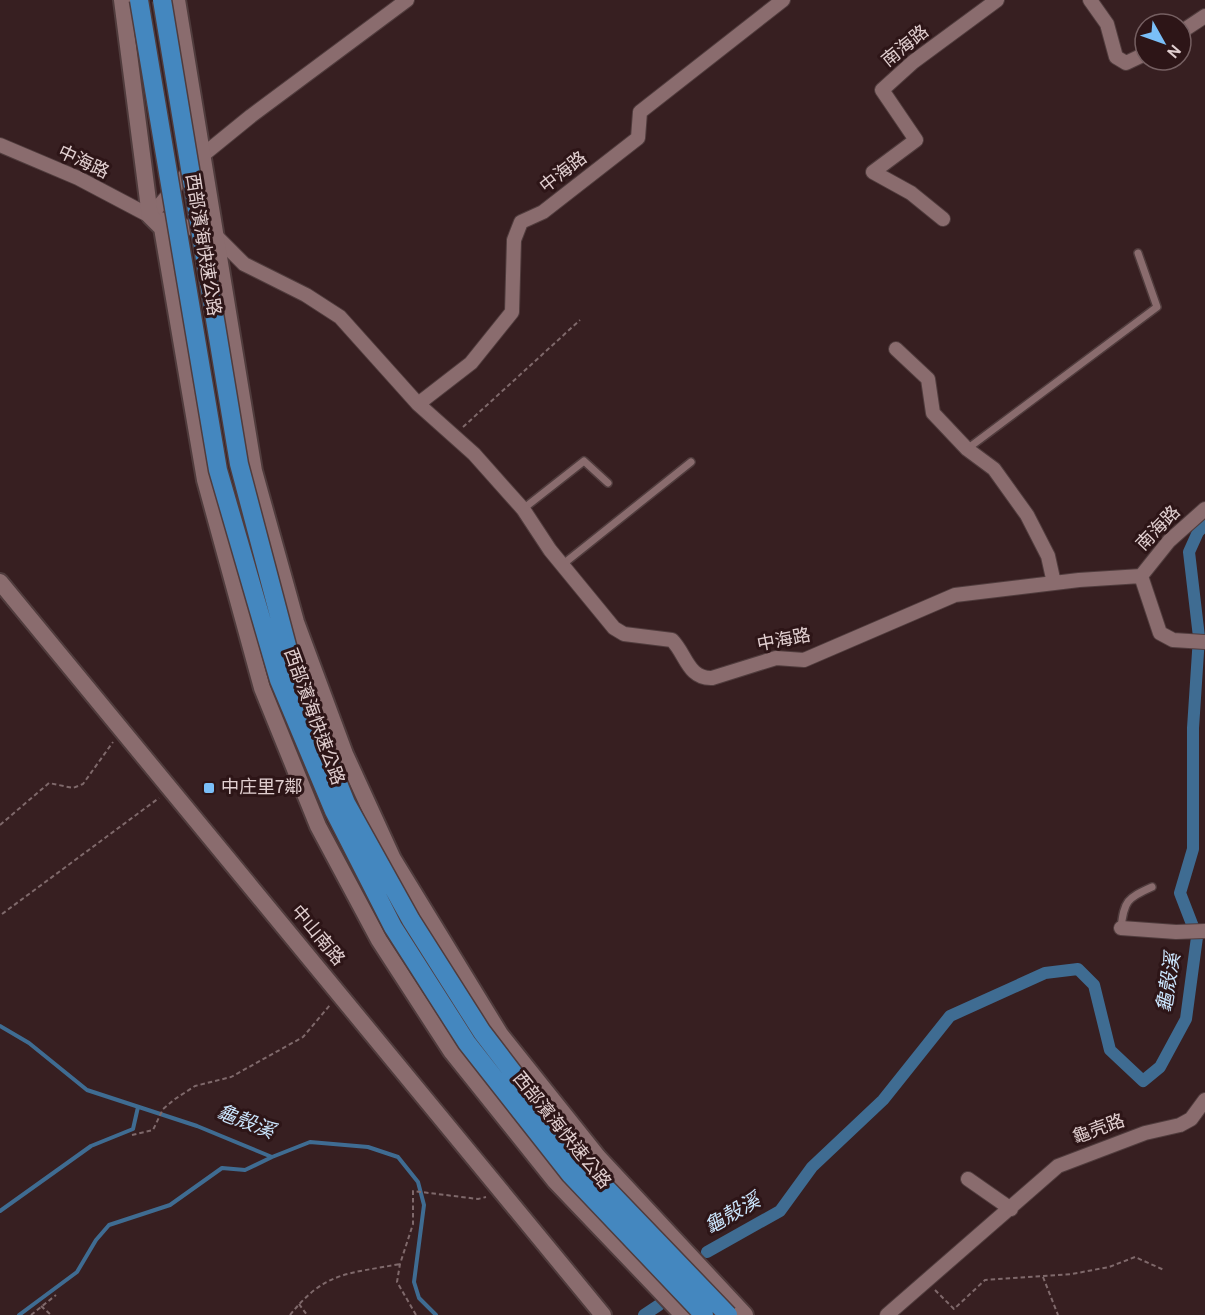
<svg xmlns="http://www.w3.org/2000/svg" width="1205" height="1315" font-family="Overpass,'Noto Sans TC',sans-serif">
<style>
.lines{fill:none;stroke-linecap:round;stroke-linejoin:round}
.stream{stroke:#3f6c92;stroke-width:4}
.canal{stroke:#3f6c92;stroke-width:12}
.service-casing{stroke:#503c3d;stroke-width:10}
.minor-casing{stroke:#503c3d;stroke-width:16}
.tertiary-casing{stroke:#503c3d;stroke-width:20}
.path{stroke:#7f696b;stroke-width:2;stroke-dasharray:4.5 3;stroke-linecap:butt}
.service{stroke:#8a6c6e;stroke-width:7}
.minor{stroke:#8a6c6e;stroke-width:14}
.tertiary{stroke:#8a6c6e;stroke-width:16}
.trunk-bridge-casing{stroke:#503c3d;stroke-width:21;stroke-linecap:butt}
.trunk-bridge{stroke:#4487bf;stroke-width:18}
.poi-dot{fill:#7abff8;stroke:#2d1517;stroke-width:2}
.labels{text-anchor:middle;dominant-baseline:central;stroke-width:6;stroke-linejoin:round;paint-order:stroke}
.street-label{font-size:18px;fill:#e1cfd0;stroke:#2d1517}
.poi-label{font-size:18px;fill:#e1cfd0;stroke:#2d1517;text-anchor:start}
.water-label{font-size:20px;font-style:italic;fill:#cce7ff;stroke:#2d1517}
</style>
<rect width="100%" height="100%" fill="#371f21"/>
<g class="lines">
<path class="stream" d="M0,1026L29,1043L87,1090L197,1126L272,1157L310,1142L368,1147L398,1157L418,1182L424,1205L414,1282L419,1298L436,1315
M0,1211L91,1146L133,1129L138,1107
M19,1315L77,1272L96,1240L109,1225L170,1205L222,1168L245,1170L272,1157"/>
<path class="canal" d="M707,1252L780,1211L812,1167L883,1100L950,1016L1045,973L1078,969L1094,985L1110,1050L1143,1081L1160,1067L1186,1019L1197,937L1180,893L1193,849V728L1199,637L1189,552L1198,532L1205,525
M644,1315L659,1305"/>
<defs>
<path id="service" d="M967,449L1157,307L1138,253
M523,509L584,461L608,483
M562,565L691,462
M1121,928C1124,901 1127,898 1152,887"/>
<path id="minor" d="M1090,0L1107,24L1116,57L1126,63L1145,54
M1181,32L1205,16
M0,145L78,178L150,216L215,235L244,264L306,295L340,317L418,404L474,454L523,509L550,550L614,628L624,634L672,640C686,654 688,679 712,678L776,658L804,660L955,595L1079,580L1141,576
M150,216L203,155L251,116L407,0
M943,219L911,193L873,172L916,140L882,90L913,62L997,0
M896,349L928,379L933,413L967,449L994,469L1027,515L1048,556L1054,583
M418,404L471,363L512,312L514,240L521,222L543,212L638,138L640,112L783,0
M1205,509L1169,541L1141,576L1160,633L1173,640L1205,642
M1121,928L1176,932L1205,931
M968,1179L1011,1209
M887,1315L1058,1166L1145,1133L1180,1125L1191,1119L1205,1100"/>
<path id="tertiary" d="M122,0L150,216L162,228L205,480L262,688L318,826L379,940L451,1051L555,1181L683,1315
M177,0L254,471L296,622L345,754L393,859L500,1034L598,1157L745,1315
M0,582L603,1315"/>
</defs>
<use href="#service" class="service-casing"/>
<use href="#minor" class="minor-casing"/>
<use href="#tertiary" class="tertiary-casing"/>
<path class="path" d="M463,427L580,320
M0,825L49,783L73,788L83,784L113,742
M2,914L159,798
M132,1135L153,1130L163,1109L175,1099L195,1086L231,1077L303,1037L330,1005
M1043,1277L1058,1315
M935,1290L954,1309L985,1280L1072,1274L1109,1267L1135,1257L1164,1270
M299,1304L307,1315
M41,1306L51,1315
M31,1315L56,1295
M290,1315C325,1271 348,1274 400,1264
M416,1315L397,1282L400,1264L413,1224V1191L478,1199L486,1197"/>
<use href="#service" class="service"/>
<use href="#minor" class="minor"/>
<use href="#tertiary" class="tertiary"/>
<defs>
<path id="trunk-bridge" d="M139,0L218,470L279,680L334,811L393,927L467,1043L570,1174L704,1315
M162,0L239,464L295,676L346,803L411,920L482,1032L583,1164L728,1315"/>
</defs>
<use href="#trunk-bridge" class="trunk-bridge-casing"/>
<use href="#trunk-bridge" class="trunk-bridge"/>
</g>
<rect class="poi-dot" x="203" y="782" width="12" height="12" rx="3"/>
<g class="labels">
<g class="street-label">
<text transform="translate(906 47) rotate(-39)">南海路</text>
<text transform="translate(83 163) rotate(25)">中海路</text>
<text transform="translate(564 173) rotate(-38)">中海路</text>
<text transform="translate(202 245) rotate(81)">西部濱海快速公路</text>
<text transform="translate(1159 529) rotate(-46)">南海路</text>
<text transform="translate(784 641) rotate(-11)">中海路</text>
<text transform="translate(313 717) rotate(70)">西部濱海快速公路</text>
<text transform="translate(317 936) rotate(50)">中山南路</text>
<text transform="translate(1099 1130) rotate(-20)">龜壳路</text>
<text transform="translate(561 1131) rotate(51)">西部濱海快速公路</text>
</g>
<g class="poi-label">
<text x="221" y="788">中庄里7鄰</text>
</g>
<g class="water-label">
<text transform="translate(1170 983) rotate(-81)">龜殼溪</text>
<text transform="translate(245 1123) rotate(21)">龜殼溪</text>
<text transform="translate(733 1215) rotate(-30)">龜殼溪</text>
</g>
</g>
<g transform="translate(1163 42) rotate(130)"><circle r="28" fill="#2d1517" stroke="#755f61" stroke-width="1.5"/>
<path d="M0-4.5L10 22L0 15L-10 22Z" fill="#7abff8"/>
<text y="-9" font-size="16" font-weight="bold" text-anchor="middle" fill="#e1cfd0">N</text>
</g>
</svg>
